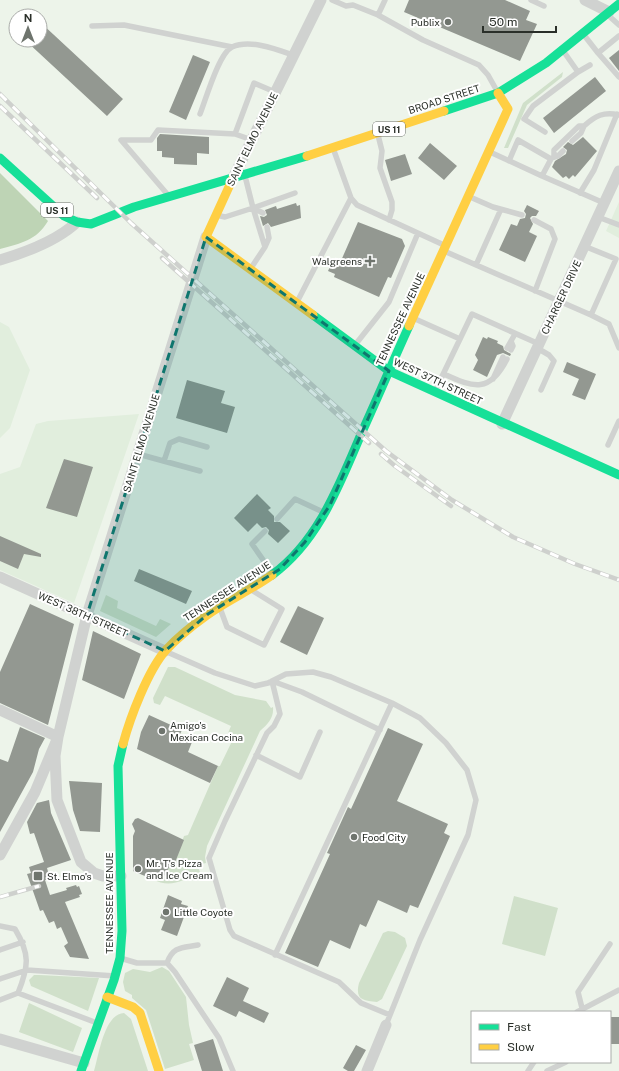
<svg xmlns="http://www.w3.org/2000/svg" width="619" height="1071" font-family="'Public Sans',sans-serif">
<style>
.built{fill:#e1eedd}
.green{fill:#d0e0ca}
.forest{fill:#bed4b5}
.building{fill:#939891}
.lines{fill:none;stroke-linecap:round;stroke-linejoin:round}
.lane{stroke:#d0d2d0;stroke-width:5.5}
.street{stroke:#d0d2d0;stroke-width:11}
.fast{stroke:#16e098;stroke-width:9}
.slow{stroke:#ffcf43;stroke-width:9}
.rail-casing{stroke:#ced0cd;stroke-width:4.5}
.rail{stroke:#fff;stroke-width:3;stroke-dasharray:9;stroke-linecap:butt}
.marked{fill:#0f766e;fill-opacity:0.2;stroke:#0f766e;stroke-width:3;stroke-dasharray:8 5;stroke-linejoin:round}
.poi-dot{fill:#6e746d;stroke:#fff;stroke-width:1.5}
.labels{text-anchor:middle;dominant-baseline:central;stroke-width:4;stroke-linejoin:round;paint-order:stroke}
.shield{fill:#fff;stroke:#6a6d69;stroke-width:1}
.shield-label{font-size:9px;font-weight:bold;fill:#2a2f29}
.poi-label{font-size:10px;fill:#2a2f29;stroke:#fff;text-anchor:start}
.street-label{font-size:10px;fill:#2a2f29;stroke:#fff}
</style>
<rect width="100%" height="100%" fill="#edf4ea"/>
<path class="built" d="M619,202V238L606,231Z
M0,322L9,327L30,370L10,428L0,438Z
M139,414L74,603L0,570V474L20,467L36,424L48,421Z"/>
<path class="green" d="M563,72L562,77L527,105L508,148H504L523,103Z
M106,595L118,601L117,608L156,626L160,619L171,624L156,637L100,611Z
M168,667H175L235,695L266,701L271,708L273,707C274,718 268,724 260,731L207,846L205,857L206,863L198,865L200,873C182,880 171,889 152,879L155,874L163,878L171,864L174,865L184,836L188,835L218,766H220L234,737L228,733L231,726L165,696L160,705L154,703L153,698Z
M514,896L558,908L545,956L502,944Z
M388,931L395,932L405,938L407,946L382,999L377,1002C362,1001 355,999 359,983L383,933Z
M162,967L169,971L186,997L189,1025L193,1043L189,1044L194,1060L165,1069L146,1010L132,998V995L125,991L123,982L125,973L133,969L150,972Z
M34,975H39L99,978L88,1011L31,986L29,980Z
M29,1003L82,1028L73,1052L19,1032Z
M124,1013L131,1019L148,1071H94C99,1055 104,1014 124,1013Z"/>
<path class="forest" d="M0,173L48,221C36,241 21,243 0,249Z"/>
<path class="building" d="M409,0H505L530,11L526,20L537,24L520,61L404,12Z
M40,22L123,99L107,116L25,40H40Z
M619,50V71L609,58Z
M193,55L210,62L186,120L169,112Z
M595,77L606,91L554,133L543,118Z
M160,134L209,137V154L197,153V165L174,164V158L162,157V151H157V138Z
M583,137L597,151L575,177L573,175L569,179L566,176L563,178L552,167L555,161L566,154L567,150L563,147L568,142L573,145Z
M430,143L457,166L444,180L418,158Z
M405,154L412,174L391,181L385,160Z
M296,203L297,206L300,205L301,218L271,227L268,223L263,226L260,216L264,217L267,215L265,210L276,206L277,209Z
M527,205L539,211L536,216H532L530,218L533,224L529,232L537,236L525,262L499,250L511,224L517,226L520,219L525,218L526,214L524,211Z
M358,222L402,239L405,246L391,278L388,277L379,297L334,277L335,274L328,271L333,260L340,263Z
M483,337L487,339L488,337L498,341L497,343L503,346L504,350L511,354L510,356L503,353L497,355L487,377L473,370L478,360L475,355Z
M567,362L596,374L585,400L572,395L579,379L563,372Z
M187,380L225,391L221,403L235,407L227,433L176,418Z
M64,459L93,467L77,517L46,508Z
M257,494L271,508L268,510L274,516V522H280L290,531L278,543L268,534L269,530L266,527L262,528L257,523L248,532L234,518Z
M0,536L41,554V557L24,554L18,569L0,561Z
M139,569L192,591L186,604L134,581Z
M30,604L74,624L48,725L0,703V672Z
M298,606L324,618L307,655L280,642Z
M93,631L141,654L124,699L82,680Z
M149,715L182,730L179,736L192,742L188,752L218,766L210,783L137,749L141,732Z
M20,727L45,738L39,749L33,772L0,832V759L8,762Z
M388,728L423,744L397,801L448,824L444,833L450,836L418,908L410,905L407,913L378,900L366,927L360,924L350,949L330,940L318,967L285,953L330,854L327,853L348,807L351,809Z
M69,781L102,783L100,832L80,831L73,810Z
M49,800L51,813L71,860L47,868L50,879L45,880L50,895L67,890L66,888L76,885L77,887L79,886L82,894L79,895L80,897L65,902L89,959L70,957L64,946L68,943L61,927L57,929L54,921L49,923L43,910L40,911L27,874L31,873L29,867L44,862L34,833L30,834L27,822L37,803Z
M138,818L184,840L174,865L171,864L163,878L155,874L152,879L133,871V836L135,831L132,824L135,819Z
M168,895L182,901L181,904L188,906L177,936L161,930L165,920L160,918Z
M227,977L249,988L243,1001L269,1013L264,1023L239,1011L236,1017L213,1006Z
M610,1017H619V1044H610Z
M213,1039L223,1071H202L194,1045Z
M356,1045L366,1050L354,1071H348L343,1068Z"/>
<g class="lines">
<path class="lane" d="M332,0L346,6L353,5L378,15L423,40L479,65L488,75L497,91
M531,0L544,6
M378,15L385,0
M609,16L619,25
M92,26L124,25L232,47
M584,35L598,53
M619,36L598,53L619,77
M564,52L578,72L590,65
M200,114C206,99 219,53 232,47C250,39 276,49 293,55
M545,132L524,119L533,106L578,72
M378,135L382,151L380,168L392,202V210L389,220
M252,140L235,134L254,83L275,92
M572,141L581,133L584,126
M333,148L351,198L357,205L446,246
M490,152L542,176L551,159L518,140L509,161
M554,156V150L579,126H584C595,116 604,111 619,115
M552,158L558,156L563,151
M542,176L604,203
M580,193L594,170L617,114
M168,195L121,140H151L158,130L235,134
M470,197L493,207L522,215
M253,208L295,193
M253,208L263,213
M216,215L225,217L253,208L245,176
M598,217L619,225
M534,220L551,229L555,239L535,291
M265,247L269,238L267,227
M444,251L591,315L616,259L584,246
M476,265L501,209
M251,268L265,247L253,208
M297,302L351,198
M591,315L609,324L619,348
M413,318L460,339L472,314L539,344
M511,341L513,346L511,350
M355,345L389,302L418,233
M507,348L515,334
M537,348L549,355L554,361L541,390
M444,374C474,388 490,393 507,359
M493,379L503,357
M435,391L460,339
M608,445L619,421
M138,454L200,471
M164,461L170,443L179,439L207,447
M277,519L295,499L323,512
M265,531L252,544L273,574
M220,608L227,627L264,645L282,609L253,591
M167,652L215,673L255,686L268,683L286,674L313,672L331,677L392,703L420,718L446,743L467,770L476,800L468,835L420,940L386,1025
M272,681L280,714L274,726L267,733L225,821L209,858L230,930L234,936L339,982L361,1003L390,1015
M272,681L302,692L380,730
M256,755L300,777L320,732
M0,926L15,929C30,954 29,966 18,993
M0,950L23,942
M275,955L392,703
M120,958L137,963H167L175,972L219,1038L233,1071
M167,963C173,946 182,948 198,945
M0,979L27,970L115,976
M0,1000L18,993L97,1023
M577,1012L619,990
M583,1012L578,992L610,944
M528,1071L534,1062
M547,1071L566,1062"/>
<path class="street" d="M585,0L609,12
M233,178L321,0
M0,260C27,252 57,241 77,222
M502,424L619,171
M0,577L165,651
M0,710L58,737L35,792L0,855
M121,876H103L94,873L81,862L57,800L55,756L58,737L87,615L206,237
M0,1039L84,1063
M367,1071L386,1025"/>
<path class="fast" d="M444,111L498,93L546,63L619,4
M0,158L64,216L77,222L91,224L134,207L307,156
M313,315L389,371L619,475
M272,575C319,541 340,483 362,432C378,397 393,361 409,326
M81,1071L114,980L120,958L122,931L118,766L123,744"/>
<path class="slow" d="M307,156L444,111
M233,178L206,237L313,315
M409,326L508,109L498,93
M123,744C130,718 148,670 166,650C178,637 193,625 207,615C228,600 251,590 272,575
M107,997L133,1007L140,1013L159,1071"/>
<defs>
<path id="rail" d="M0,94L131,223L386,451L452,500L513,537L575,564L619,580
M0,106L97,198
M162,258L369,443
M381,454L395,466L451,506
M0,897L39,886"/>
</defs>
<use href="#rail" class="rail-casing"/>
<use href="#rail" class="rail"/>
</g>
<path class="marked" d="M206,237L389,371L330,505L305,542L280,569L208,614L165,651L87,615Z"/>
<g class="poi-dot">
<circle cx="448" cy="22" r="4"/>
<path d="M368 255h4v4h4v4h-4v4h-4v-4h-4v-4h4z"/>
<circle cx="162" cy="731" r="4"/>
<circle cx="354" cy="837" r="4"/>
<circle cx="138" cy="869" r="4"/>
<rect x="33" y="871" width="10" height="10" rx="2"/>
<circle cx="166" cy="912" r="4"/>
</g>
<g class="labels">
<g class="shield">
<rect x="373" y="122" width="32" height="14" rx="3"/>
<rect x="41" y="203" width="32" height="14" rx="3"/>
</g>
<g class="shield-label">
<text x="389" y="129">US 11</text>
<text x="57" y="210">US 11</text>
</g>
<g class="poi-label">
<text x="440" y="22" text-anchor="end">Publix</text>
<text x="362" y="261" text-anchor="end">Walgreens</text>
<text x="170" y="725">Amigo's<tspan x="170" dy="12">Mexican Cocina</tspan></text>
<text x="362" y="837">Food City</text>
<text x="146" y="863">Mr. T's Pizza<tspan x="146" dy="12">and Ice Cream</tspan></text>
<text x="47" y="876">St. Elmo's</text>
<text x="174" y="912">Little Coyote</text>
</g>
<g class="street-label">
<text transform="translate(444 99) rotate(-18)">BROAD STREET</text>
<text transform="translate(252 139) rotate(-64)">SAINT ELMO AVENUE</text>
<text transform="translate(561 297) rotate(-65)">CHARGER DRIVE</text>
<text transform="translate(400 319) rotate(-65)">TENNESSEE AVENUE</text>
<text transform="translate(438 381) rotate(25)">WEST 37TH STREET</text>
<text transform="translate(141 443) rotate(-73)">SAINT ELMO AVENUE</text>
<text transform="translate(227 591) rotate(-33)">TENNESSEE AVENUE</text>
<text transform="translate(83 614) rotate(24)">WEST 38TH STREET</text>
<text transform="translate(109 903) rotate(-90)">TENNESSEE AVENUE</text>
</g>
</g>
<rect x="471" y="1011" width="140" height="52" fill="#ffffff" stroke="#aaaca9"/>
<rect x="479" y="1024" width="20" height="6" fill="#16e098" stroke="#aaaca9"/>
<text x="507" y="1031" font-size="12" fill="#2a2f29">Fast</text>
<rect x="479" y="1044" width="20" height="6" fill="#ffcf43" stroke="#aaaca9"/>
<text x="507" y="1051" font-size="12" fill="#2a2f29">Slow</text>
<g transform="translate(28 28)"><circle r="19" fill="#ffffff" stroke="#aaaca9"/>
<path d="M0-3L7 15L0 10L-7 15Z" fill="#6e746d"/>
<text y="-6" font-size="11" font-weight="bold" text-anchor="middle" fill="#2a2f29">N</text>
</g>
<path d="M483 26v6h73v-6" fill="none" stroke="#2a2f29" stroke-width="2"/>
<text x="489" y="26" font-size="12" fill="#2a2f29" stroke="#ffffff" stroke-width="3" paint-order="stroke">50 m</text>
</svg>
